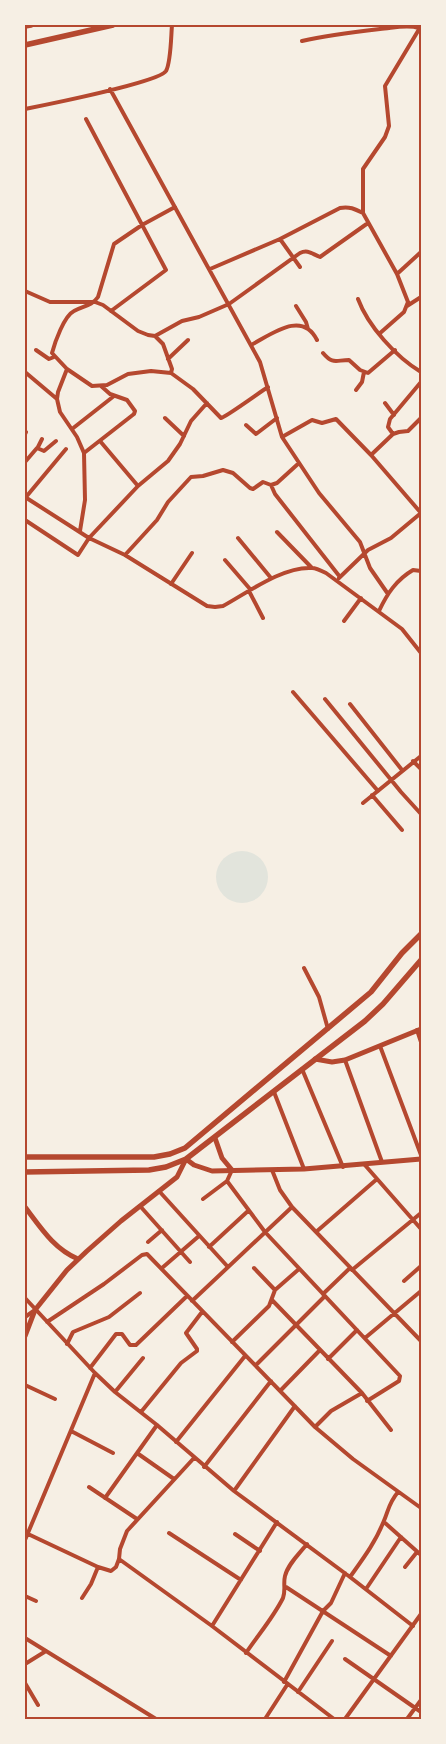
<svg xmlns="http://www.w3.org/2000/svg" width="446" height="1744" font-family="'Open Sans',sans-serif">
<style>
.green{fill:#e2e4dc}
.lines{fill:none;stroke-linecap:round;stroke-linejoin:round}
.minor{stroke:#b5482f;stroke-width:4}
.tertiary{stroke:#b5482f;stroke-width:5}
.secondary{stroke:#b5482f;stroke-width:5.5}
.neatline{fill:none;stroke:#b5482f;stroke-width:2}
</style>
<rect width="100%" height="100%" fill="#f6efe4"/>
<path class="green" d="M216 877a26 26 0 1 1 52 0a26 26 0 1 1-52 0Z"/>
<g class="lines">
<path class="minor" d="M302,41C328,35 354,32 380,29C393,28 407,24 419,28
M110,89L260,362L282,437L319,493L360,542L370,568L388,594
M25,109C45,105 159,82 166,71C171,62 171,36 172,25
M86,119L166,270L111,311
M363,213V169L385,137L389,126L385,86L421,26
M280,239L300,267
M210,269L280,239L340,208C349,206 355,209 363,213L397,274L408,302L404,312L379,334
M397,274L421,252
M25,291L50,302H95L103,305L138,331L148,335L155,336L182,321L199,317L229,304L300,253C308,249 312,254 320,257L368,223
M358,299C368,326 396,357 421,372
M296,306L306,322L308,329
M407,306L421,297
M251,345C272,334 302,310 317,340
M36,350L49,359L54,357
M323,353C333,365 336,360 349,360L360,370L368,373L395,350
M168,359L188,340
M67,369L92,386L107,385L128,374L151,371L171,373L172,369L163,344L155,336
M25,372L57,399
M171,373L193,389L221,418C226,417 260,392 268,387
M356,390L362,382L364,372
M385,403L394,415
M165,418L184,436
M246,425L256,434L277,418
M72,429L114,396
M25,434L26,432
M393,434L388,427L390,419L421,382
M282,437L312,420L322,423L336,419L371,455L421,513
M100,441L138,486
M38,447L42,439
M84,453L134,414L135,411L127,400L110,394L101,386
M371,455L393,434L399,432L408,431L421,418
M25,462L37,448L44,451L56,441
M271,485L275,494L340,577
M25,497L89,538L125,555L207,606L215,607L223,606C247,593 283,566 312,568C316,568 322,571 326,573L402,629L421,653
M26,497L66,449
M25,520L78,555L89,538L138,486L168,461L180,444L191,421L207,403
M80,531L85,500L84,453L77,437L60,412L57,399L58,392L67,369L52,353C55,342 64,316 74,311C83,306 92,306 98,297L114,244L142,225L175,207
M277,532L312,568
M238,538L271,578
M125,555L157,520L168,502L191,477L203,476L223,470L233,473L250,488L253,489L263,482L271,485L277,483L299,463
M225,560L250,589
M339,578L368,550L391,538L421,513
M171,584L192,553
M249,591L263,618
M379,611C387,594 396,580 413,570L421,571
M344,621L361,598
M293,692L378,791
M325,699L401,792L421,814
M350,704L402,770
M413,761L421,769
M372,795L402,830
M363,803L421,756
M304,968L319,997L328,1029
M417,1030L421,1042
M380,1046L421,1155
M345,1060L382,1162
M302,1069L343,1167
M274,1092L304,1169
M364,1164L421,1229
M232,1170L227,1181L265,1232L400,1376L399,1381L367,1401
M272,1170L280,1190L292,1207L421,1341
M159,1191L228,1267
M203,1199L227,1181
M140,1206L190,1262
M316,1232L377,1179
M148,1242L162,1230
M209,1247L248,1211
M162,1268L199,1236
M254,1268L275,1290
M352,1270L421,1213
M404,1281L421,1266
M323,1294L350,1268
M25,1298L95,1373L115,1392L157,1425L234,1491L350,1577L413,1626
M272,1300L362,1393L391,1430
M192,1301L292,1207
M25,1317L35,1310
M47,1322L104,1284L142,1255L147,1254L315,1427L353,1459L421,1508
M365,1338L421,1291
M232,1342L269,1306L275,1290L299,1269
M67,1344L73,1332L109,1317L140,1293
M328,1359L357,1330
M256,1365L325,1296
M90,1368L116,1334H122L130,1345H136L187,1296
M25,1385L55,1399
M281,1390L320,1350
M115,1392L143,1358
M141,1412L181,1363L197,1351V1349L186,1333L202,1312
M315,1427L331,1411L362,1393
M71,1431L113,1453
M176,1442L245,1356
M137,1453L174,1479
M204,1467L271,1381
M89,1487L137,1519
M234,1491L295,1406
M105,1498L157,1425
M384,1522L421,1555
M169,1533L241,1580
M28,1534L98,1567L111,1571L116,1567L119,1559L120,1549L127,1531L194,1458
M235,1534L260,1551
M25,1540L95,1373
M119,1559L212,1626L334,1719
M405,1567L417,1552
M350,1577C362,1560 375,1543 383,1523C389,1510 388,1504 398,1492
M286,1587L391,1656
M366,1589L401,1537
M25,1596L36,1601
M82,1598L91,1584L98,1567
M212,1626L277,1522
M25,1638L156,1719
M246,1653C258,1635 273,1618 283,1598C286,1590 283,1584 285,1576C288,1564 299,1554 307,1544
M345,1659L421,1712
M25,1664L46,1651
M284,1682L323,1611L331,1603L345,1573
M25,1683L38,1705
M298,1692L332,1641
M265,1719L287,1685
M345,1719L421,1614
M407,1719L421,1700"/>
<path class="tertiary" d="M315,1059L332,1062L345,1060L421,1029
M215,1138L222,1158L232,1170
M25,1207C41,1228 54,1249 78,1259
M25,1336L35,1310L67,1270L87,1251L121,1221L177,1177L186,1159L194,1165L212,1171L304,1169L421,1159"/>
<path class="secondary" d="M25,26L31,25
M25,45L113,25
M25,1157H154L170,1154L185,1148L371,992L402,953L421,934
M25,1172L149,1170L166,1167L186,1159L365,1021L383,1004L421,960"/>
</g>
<rect width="446" height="1744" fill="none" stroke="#f6efe4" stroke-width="52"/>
<rect x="26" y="26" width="394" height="1692" class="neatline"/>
</svg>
